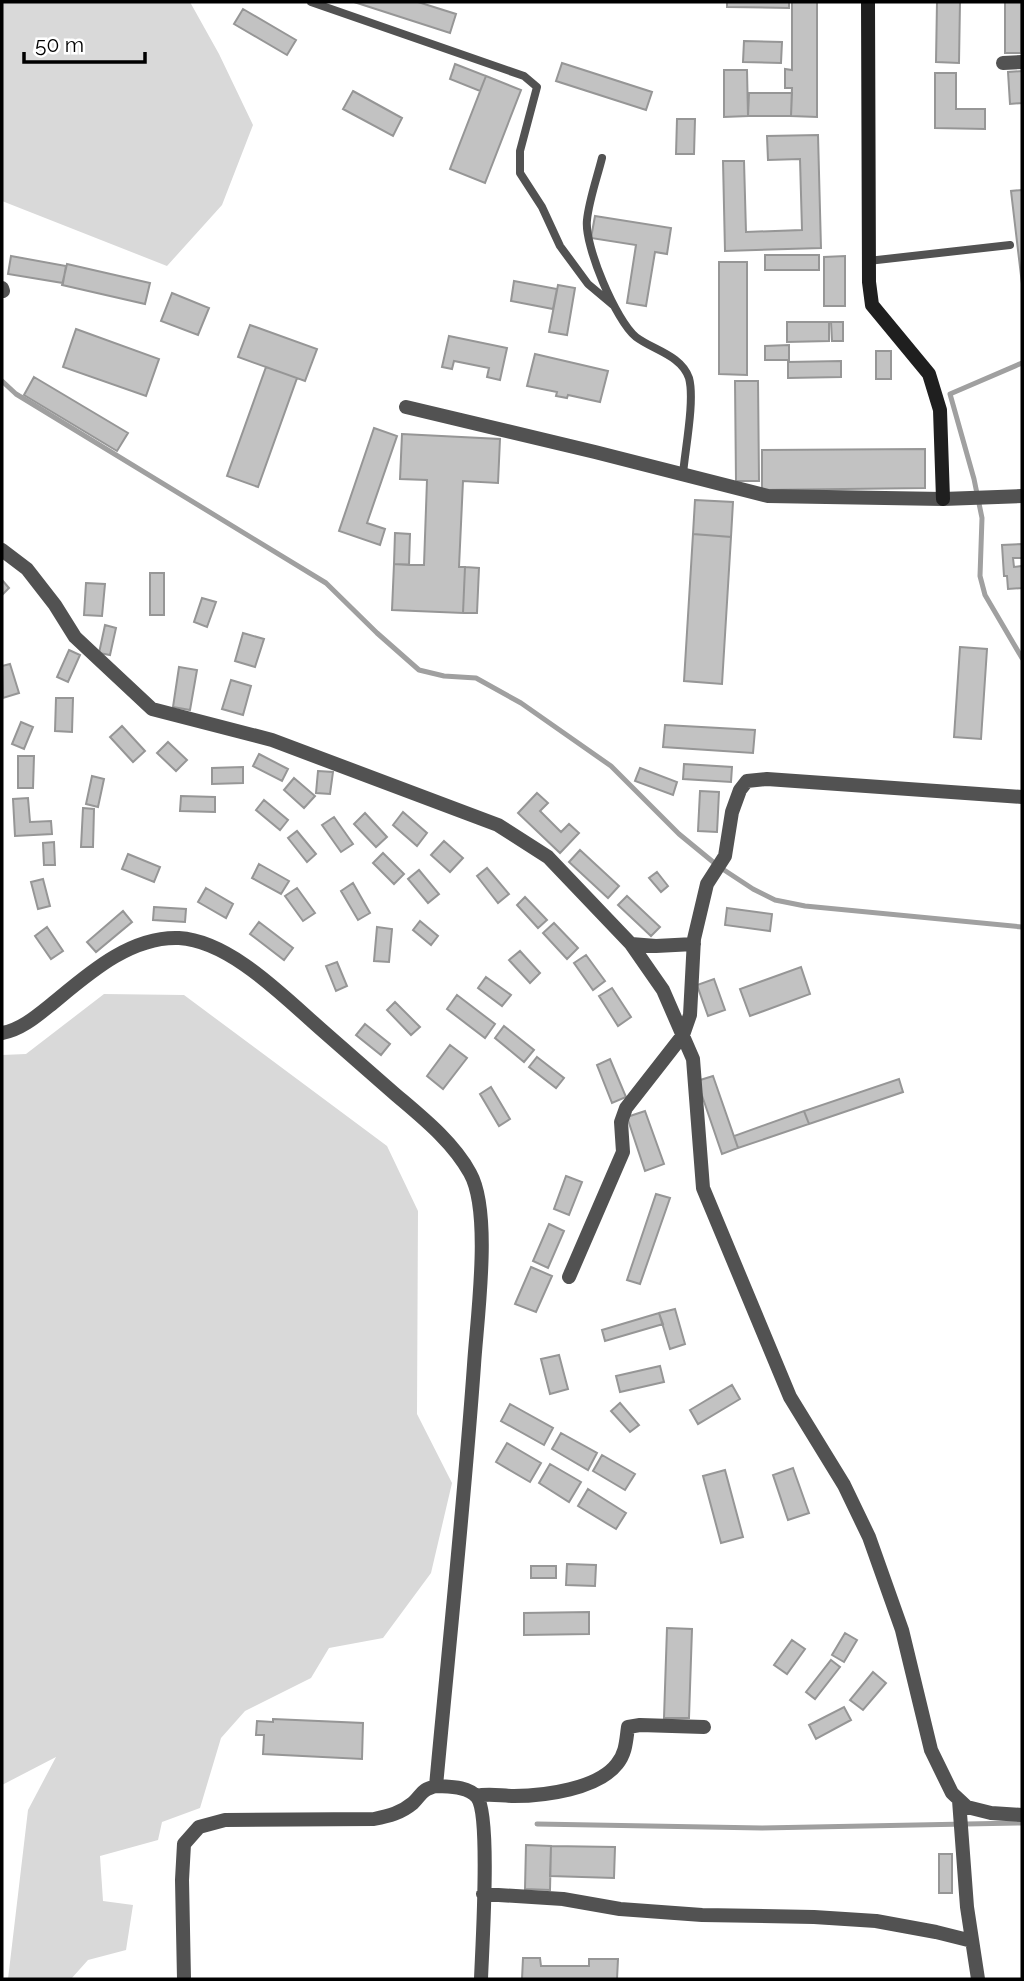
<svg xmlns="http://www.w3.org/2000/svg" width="1024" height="1981" font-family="Raleway,sans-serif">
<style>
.green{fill:#d9d9d9}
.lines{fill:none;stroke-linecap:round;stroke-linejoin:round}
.stream{stroke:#a0a0a0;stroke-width:5}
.building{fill:#c2c2c2;stroke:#969696;stroke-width:2}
.lane{stroke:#525252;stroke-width:8}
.street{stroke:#525252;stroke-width:14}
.secondary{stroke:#1f1f1f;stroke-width:14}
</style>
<rect width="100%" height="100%" fill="#fff"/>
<path class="green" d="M2,2H190L219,54L253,125L222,205L167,266L2,201Z
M104,994L184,995L387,1146L418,1211L417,1414L452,1483L431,1573L383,1638L329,1648L311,1678L245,1711L221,1738L200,1808L162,1822L158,1840L100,1856L103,1901L133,1905L126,1950L88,1960L71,1979H8L28,1810L56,1757L2,1785V1055L26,1054Z"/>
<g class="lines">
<path class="stream" d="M1022,363L950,394L974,479L982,518L980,576L985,595L1022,658
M2,381L16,394L326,583L377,633L419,670L444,676L476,678L521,703L611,766L679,834L718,866L753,889L775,900L805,906L1022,927
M537,1824L762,1828L1022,1823"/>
</g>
<path class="building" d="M354,2H418L456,14L450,33Z
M727,2H789V8L727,7Z
M792,2H817V117L791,116L792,88H785V69L792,70Z
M937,2H960L959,63L936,62Z
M1005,2H1021V53H1005Z
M243,9L296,40L287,55L234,24Z
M744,41L782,42L781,63L743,62Z
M562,63L652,92L646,110L556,81Z
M455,64L486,76L480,91L450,79Z
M724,70H747L748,116L724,117Z
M1022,71V103L1010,104L1008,72Z
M935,73H956V109H985V129L935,128Z
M486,76L521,90L485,183L450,169Z
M353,91L402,118L393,136L343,109Z
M749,93H792L791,116H748Z
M677,119H695L694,154H676Z
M818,135L821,248L725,251L723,161H744L746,232L802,230L800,159L768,160L767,136Z
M1022,190V284L1011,191Z
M595,216L671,228L667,254L655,252L646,306L627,303L636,245L591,238Z
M765,255H819V270H765Z
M11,256L66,266L63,283L8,274Z
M845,256V306H824V257Z
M719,262H747V375L719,374Z
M67,264L150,283L145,304L62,285Z
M514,281L557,289L553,309L511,301Z
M558,285L575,288L567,335L549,332Z
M172,293L209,308L198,335L161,321Z
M787,322H829V341L787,342Z
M831,322H843V341H832Z
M250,325L317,349L305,381L238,357Z
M76,329L159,359L146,396L63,367Z
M449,336L507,348L500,380L487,377L489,368L454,361L452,369L442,367Z
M789,345V360H765V346Z
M876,351H891V379H876Z
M535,354L608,371L600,402L568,395L567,398L556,396L557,392L527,386Z
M841,361V377L788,378V362Z
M266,367L297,378L258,487L227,476Z
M34,377L128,433L117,451L24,395Z
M735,381H758L759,481H736Z
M374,428L397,436L367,523L385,529L380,545L339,531Z
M402,434L500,439L498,483L463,481L459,567H465L463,613L392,610L394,564L424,565L427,480L400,479Z
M925,449V488L762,490V450Z
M695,500L733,502L731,537L693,534Z
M395,533L410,534L409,565L394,564Z
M693,534L731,537L722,684L684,681Z
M1022,544V558H1013L1014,567L1022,566V588L1008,589L1007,576H1004L1002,545Z
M465,567L479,568L477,613H463Z
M150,573H164V615H150Z
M2,580L9,588L2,595Z
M86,583L105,584L102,616L84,615Z
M202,598L216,602L207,627L194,622Z
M105,625L116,628L110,655L99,653Z
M243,633L264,639L255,667L235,661Z
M960,647L987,649L981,739L954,737Z
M69,650L80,655L68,682L57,677Z
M10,664L19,693L3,698L2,666Z
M179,667L197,670L190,710L173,707Z
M231,680L251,686L243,715L222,709Z
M56,698H73L72,732L55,731Z
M21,722L33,727L24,749L12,744Z
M665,725L755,730L753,753L663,747Z
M122,726L145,751L133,762L110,737Z
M168,742L187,760L176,771L157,753Z
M259,754L288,769L282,781L253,766Z
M18,756H34L33,788H18Z
M684,764L732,767L731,782L683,779Z
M243,767V783L212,784V768Z
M640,768L677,782L673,795L635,781Z
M318,771L333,772L330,794L316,793Z
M92,776L104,779L98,807L86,804Z
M294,778L315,796L304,808L284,790Z
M700,791L719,792L717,832L698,831Z
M537,793L548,803L540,811L561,832L569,824L579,833L560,853L518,813Z
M181,796L215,797V812L180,811Z
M28,798L30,822L51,821L52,834L15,836L13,799Z
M264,800L288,820L280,830L256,810Z
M83,808L94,809L93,847H81Z
M403,812L427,833L417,846L393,825Z
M365,813L387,837L376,847L354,824Z
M334,817L353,844L341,852L322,825Z
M297,831L316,854L307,862L288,838Z
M444,841L463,858L450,872L431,855Z
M54,842L55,865H44L43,843Z
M580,850L619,886L608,898L569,862Z
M383,853L404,874L394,884L373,863Z
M128,854L160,867L154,882L122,869Z
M259,864L289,881L281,894L252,878Z
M487,868L509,894L498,903L477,876Z
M419,870L439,894L428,903L408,879Z
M657,872L668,886L661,892L649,878Z
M43,879L50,906L38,909L31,882Z
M353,883L370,913L358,920L341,891Z
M206,888L233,904L226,918L198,902Z
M297,888L315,913L303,921L285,896Z
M627,896L660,927L651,936L618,905Z
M525,897L547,920L538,928L517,905Z
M154,907L186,909L185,922L153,920Z
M727,908L772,914L770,931L725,925Z
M123,911L132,922L96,952L87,942Z
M420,921L438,936L431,945L413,930Z
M259,922L293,948L284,960L250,934Z
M554,923L578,948L567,959L543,933Z
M47,927L63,951L51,959L35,936Z
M377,927L392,929L389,962L374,961Z
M520,951L540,973L530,983L509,960Z
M586,955L605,981L593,990L574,963Z
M337,962L347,986L336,991L326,966Z
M801,967L810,994L750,1016L740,989Z
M486,977L511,995L502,1006L478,988Z
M714,979L725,1010L708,1016L697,985Z
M612,988L631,1017L618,1026L599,996Z
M457,995L495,1024L485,1038L447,1009Z
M395,1002L420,1027L411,1035L387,1010Z
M365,1024L390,1044L381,1055L356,1035Z
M504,1026L534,1050L524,1062L495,1038Z
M450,1045L467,1058L443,1089L427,1076Z
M537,1057L564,1078L556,1088L529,1067Z
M610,1059L626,1097L612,1103L597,1065Z
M713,1076L738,1148L722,1154L697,1081Z
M899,1079L903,1092L809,1124L804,1111Z
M491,1087L510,1119L499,1126L480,1094Z
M645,1111L664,1164L645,1171L627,1117Z
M804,1111L809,1124L738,1148L734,1136Z
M566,1176L582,1182L569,1215L554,1209Z
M656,1194L670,1198L640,1284L627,1280Z
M549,1224L564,1231L548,1268L533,1261Z
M531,1267L552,1276L536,1312L515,1304Z
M675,1309L685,1344L670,1349L659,1313Z
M659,1313L663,1324L605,1341L602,1330Z
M559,1355L568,1389L550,1394L541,1359Z
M660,1366L664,1382L620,1392L616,1376Z
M732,1385L740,1399L698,1424L690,1410Z
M620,1403L639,1425L630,1432L611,1411Z
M510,1404L553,1428L544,1445L501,1421Z
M561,1433L597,1453L588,1470L552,1449Z
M507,1443L541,1463L530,1482L496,1462Z
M602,1455L635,1474L625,1490L593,1471Z
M550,1464L581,1482L569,1502L539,1483Z
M793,1468L809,1513L788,1520L773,1475Z
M725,1470L743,1537L721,1543L703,1476Z
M588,1489L626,1513L616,1529L578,1506Z
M567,1564L596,1565L595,1586L566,1585Z
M531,1566H556V1578H531Z
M589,1612V1634L524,1635V1613Z
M667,1628L692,1629L689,1718H664Z
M845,1633L857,1640L844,1662L832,1655Z
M792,1640L805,1649L787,1674L774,1665Z
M831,1660L840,1667L815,1699L806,1692Z
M873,1672L886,1683L863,1710L850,1700Z
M844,1707L851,1720L816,1739L809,1725Z
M273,1719L363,1723L362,1759L263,1754L264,1735H256L257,1721L273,1722Z
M526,1845L551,1846L550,1890L525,1889Z
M551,1846L615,1847L614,1878L550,1876Z
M939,1854H952V1893H939Z
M523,1958H540L541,1966H589V1959H618L617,1979H522Z"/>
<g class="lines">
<path class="lane" d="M311,2L524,76L537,87L520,151V173L542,207L560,246L588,284L613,305
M602,158C597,178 589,200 587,220C584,245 616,321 636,337C653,350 681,355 689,378C695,400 685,450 683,474
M868,261L1010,245"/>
<path class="street" d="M1003,63L1022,62
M2,288L3,291
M406,407L595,452L768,496L943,499L1022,496
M2,550L27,569L55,605L75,637L152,709L272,740L498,825L548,857L631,944L663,990L693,1059L703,1188L790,1397L844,1485L869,1537L902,1630L931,1750L952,1793L967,1807L991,1813L1022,1815
M631,944L656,946L694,944
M2,1033C21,1030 38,1015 53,1003C88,974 130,936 179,938C231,941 285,998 323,1031C348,1053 372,1074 396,1095C423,1118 453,1142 470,1173C492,1212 477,1318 474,1365C464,1505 449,1645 436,1786C450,1787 467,1786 477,1797C491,1815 482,1949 481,1979
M569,1277L623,1152L621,1122L626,1108L683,1035L690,1015L694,939L707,884L725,856L732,812L740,790L747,781L767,779L1022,797
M476,1796C489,1793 501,1796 514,1796C544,1796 598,1789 617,1764C626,1753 626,1741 628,1727L640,1725L704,1727
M959,1800L967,1907L978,1979
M483,1894L563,1899L620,1909L702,1915L814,1917L876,1921L936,1932L972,1941
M184,1979L182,1880L184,1844L199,1827L225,1820L374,1819C389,1816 401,1813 413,1803C423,1793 421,1790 436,1786"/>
<path class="secondary" d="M868,2L869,282L872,305L929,374L940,410L943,499"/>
</g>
<rect width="1024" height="1981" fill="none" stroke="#000000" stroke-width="7"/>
<path d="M24 52v10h121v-10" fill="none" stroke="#000000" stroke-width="3.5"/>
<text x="35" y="52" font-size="21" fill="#000000" stroke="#ffffff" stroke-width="5" paint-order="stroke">50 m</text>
</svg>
